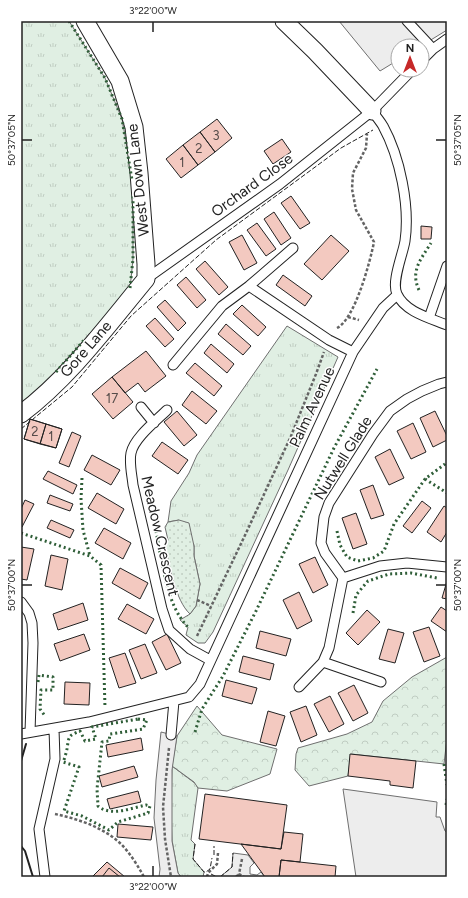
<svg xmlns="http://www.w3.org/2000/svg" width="468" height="898" font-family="Figtree,sans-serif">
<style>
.grass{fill:url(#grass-tufts);stroke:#6f6f6f}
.forest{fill:url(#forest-crowns);stroke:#6f6f6f}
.park{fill:url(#park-dots);stroke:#6f6f6f}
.parking{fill:#ededed;stroke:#6f6f6f}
.building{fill:#f3c9c0;stroke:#222}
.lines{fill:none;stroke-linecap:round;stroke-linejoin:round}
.lane-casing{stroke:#222;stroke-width:11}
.street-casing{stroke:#222;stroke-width:19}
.path{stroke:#646464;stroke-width:2.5;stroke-dasharray:3 2;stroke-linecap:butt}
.lane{stroke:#fff;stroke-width:9}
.street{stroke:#fff;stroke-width:17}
.hedge{stroke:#2f5e38;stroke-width:3;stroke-dasharray:2 3;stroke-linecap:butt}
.fence{stroke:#222;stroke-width:1;stroke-dasharray:5 2;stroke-linecap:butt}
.wall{stroke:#222;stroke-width:2}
.ticks{fill:none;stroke:#222;stroke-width:1.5}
.labels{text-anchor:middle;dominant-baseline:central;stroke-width:3;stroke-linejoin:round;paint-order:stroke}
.number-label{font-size:13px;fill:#564c4a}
.street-label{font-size:15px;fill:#222;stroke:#fff}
.neatline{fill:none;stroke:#222;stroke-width:1.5}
.ticks-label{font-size:10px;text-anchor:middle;fill:#222}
</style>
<defs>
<pattern id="grass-tufts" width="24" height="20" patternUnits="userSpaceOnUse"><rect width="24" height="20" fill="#e0efe3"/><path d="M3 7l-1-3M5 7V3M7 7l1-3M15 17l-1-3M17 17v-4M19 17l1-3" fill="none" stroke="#c0cdc2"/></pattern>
<pattern id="forest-crowns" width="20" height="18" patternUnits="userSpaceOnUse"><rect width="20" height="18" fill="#e0efe3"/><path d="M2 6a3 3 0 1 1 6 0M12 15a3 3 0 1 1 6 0" fill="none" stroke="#c0cdc2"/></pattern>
<pattern id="park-dots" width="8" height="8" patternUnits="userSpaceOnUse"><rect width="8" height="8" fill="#e0efe3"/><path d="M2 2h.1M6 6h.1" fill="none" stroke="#c0cdc2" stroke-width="1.8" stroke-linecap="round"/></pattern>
</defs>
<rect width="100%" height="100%" fill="#fff"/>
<path class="grass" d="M21,21H69L105,78L122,119L127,147L133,188V259L130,289L37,392L21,405Z
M287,326L338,357L288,470L213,632L205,643H198L186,635L188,627L180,620L190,614L196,606L200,584L194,556V546L179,520L168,522L171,501L189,473L197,455Z
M172,766L196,784L198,788L191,840L195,844L193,859L204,872L203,877H181L178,873L172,841L171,808Z"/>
<path class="forest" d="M447,657V738L444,764L351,754L348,776L309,786L295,770L296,754L298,748L347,734L372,722L383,701L412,677Z
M197,706L222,735L277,749L270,774L227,791L198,788L194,782L172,766L177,736Z"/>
<path class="park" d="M179,520L189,523L194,546V556L200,584L196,606L190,614C175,600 170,566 165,546L168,540L165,527L168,522Z"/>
<path class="parking" d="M339,21H447V30L421,46H398V60L380,71Z
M161,732L177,736L172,770V841L178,873L181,877H159L160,869L154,818L156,780Z
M343,789L437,802L436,817H440L445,831L447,832V877H356Z
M233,853L248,855L254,863L250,867V874L257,875L261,872L265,877H220L232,867Z"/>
<path class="building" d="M217,119L232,138L215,152L200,132Z
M200,132L215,152L198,165L183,145Z
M282,139L291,152L273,164L264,151Z
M183,145L198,165L181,178L166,159Z
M291,196L310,223L300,229L281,203Z
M274,212L291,238L281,245L264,219Z
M257,223L276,249L266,256L247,230Z
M421,226L432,227L431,239H421Z
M242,235L257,263L244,270L229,242Z
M331,235L349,251L322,280L304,264Z
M205,261L228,287L219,295L196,269Z
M283,275L312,296L305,306L276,285Z
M186,277L206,300L197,308L177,285Z
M165,300L186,323L178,331L157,307Z
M242,305L266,327L258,336L233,314Z
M155,318L174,339L165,347L146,326Z
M226,324L251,346L243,355L218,334Z
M211,344L234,364L227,373L204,353Z
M146,351L166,376L145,392L138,383L125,393L112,377Z
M195,363L222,386L214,396L186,373Z
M112,377L133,402L113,419L92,394Z
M192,391L217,411L206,424L182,405Z
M177,411L197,435L184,446L164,422Z
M435,411L447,436V440L433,447L420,418Z
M30,419L62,429L56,448L24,439Z
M30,419L46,424L40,444L24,439Z
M413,423L426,452L411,459L397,431Z
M46,424L62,429L56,448L40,444Z
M72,432L81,436L69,467L59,463Z
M162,442L188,460L178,474L152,456Z
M390,449L404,478L389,485L375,457Z
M92,455L120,470L111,485L84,470Z
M48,471L77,485L73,494L43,479Z
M373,485L384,515L371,519L360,490Z
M97,493L124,509L116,524L88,508Z
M50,495L73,504L70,511L47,503Z
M25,500L34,504L22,527L21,509Z
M422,501L431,508L412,533L403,526Z
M444,506L447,508V532L441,542L427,532Z
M356,513L367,544L353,549L342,518Z
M51,520L74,530L70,538L47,528Z
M104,528L131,543L123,559L95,543Z
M21,547L34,549L27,580L21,579Z
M51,555L68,559L62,590L45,586Z
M315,557L328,585L313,593L299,564Z
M120,568L148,583L140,599L112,583Z
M447,581V599L442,598Z
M299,592L312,621L297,629L283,600Z
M83,603L88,620L58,630L53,614Z
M127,604L154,619L146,634L118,619Z
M441,607L447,611V632L431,621Z
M367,610L380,622L358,645L346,633Z
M429,627L440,656L424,662L413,632Z
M388,629L404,633L395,663L379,659Z
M260,631L291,639L286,656L256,648Z
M84,634L90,650L60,661L54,644Z
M167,634L181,663L166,670L152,642Z
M145,644L157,673L141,679L129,650Z
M125,653L136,683L119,688L109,658Z
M243,656L274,664L270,680L239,672Z
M226,680L257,688L252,704L222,696Z
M65,682L90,683L89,705L64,704Z
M354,685L368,713L353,721L338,693Z
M330,696L344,724L329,732L314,704Z
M306,706L317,735L301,742L290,712Z
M268,711L285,716L276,746L260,742Z
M141,738L143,750L108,757L106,745Z
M350,754L416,761L413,788L390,785V781L348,776Z
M134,766L138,777L102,787L99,776Z
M138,791L141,802L110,809L107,799Z
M205,794L287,805L281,849L199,839Z
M118,824L153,827L151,840L117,837Z
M284,832L303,834L300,862L281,860L279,877H265L241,844L281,849Z
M281,860L336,866L335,877H279Z
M107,862L125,877H92Z
M109,868L120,877H102Z"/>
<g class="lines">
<defs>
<path id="lane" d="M407,21L433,49
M422,60L433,49L447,39
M372,111C376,116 380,121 383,126C400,157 410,206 405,241C403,254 391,282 397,294C405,312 430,318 447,325
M146,279L280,184L372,111L412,70
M249,286L329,340L353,352
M429,318L447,266
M173,365L222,306L249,286L293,248
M141,407L154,423
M167,410C156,421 134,438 131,453C129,463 132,475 133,485L162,609L169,630L190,649L210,660
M343,578L380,566L407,563L447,567
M21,602L29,613L32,623L33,643L30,732
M381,682L323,662L329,648L343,578L325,553L321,543L324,517L329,503L373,434L390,411L407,399L422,391L439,384L447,382
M299,687L323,662
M21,734L89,722L189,697L200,684L353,352L383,308L397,295
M171,735L174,701
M45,877L39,829L55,759L54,729"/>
<path id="street" d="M284,21L315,51L372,111
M21,414C70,377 107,326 146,279V264L139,173L134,127L120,81L85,21"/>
</defs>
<use href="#lane" class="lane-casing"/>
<use href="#street" class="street-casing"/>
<path class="path" d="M348,317L359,320
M337,328C355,319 370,262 374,242L356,210L352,189L353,173L366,148L367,134
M197,600L211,606
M197,636L247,531L291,436L316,374L324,352
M169,748L163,807L165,839L171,877
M55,814C78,819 103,827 121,844C130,853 138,866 144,877
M242,859L239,874L244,877
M207,877L208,873L217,864L218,853
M236,877L239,874"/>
<use href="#lane" class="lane"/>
<use href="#street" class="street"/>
<path class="hedge" d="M69,21L105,78L122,119L132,180
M130,288L133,259V196
M419,290C410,271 421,259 431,243
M56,372L84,340
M82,478L81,499L83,530L90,556
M425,479L447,493
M156,531C162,561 166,605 188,627
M337,531L340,545L347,557L358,561L373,558L384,551L394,524L425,479L445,464L447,461
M21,533L90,556L101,565L105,708
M353,613L356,595L368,581L389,574L411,573L437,578
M38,682L39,675L53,677V690H41L40,709L45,716
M138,719L147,720L143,729L110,734L109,741L102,742L97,789L98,806C111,817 131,808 146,805L150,806L148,813L118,822L109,830L82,816L64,811L79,767L63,762C65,758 66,753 67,749C69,736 68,736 80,731L85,741L96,739L92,727Z
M195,732L202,709L223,676L256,611L334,448L377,369
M444,764L447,785
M446,805L447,799"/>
<path class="fence" d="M21,429L72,387L131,316L216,240L341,148L373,130
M195,844L193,859L204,872H206L210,869L212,858
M214,855V846
M211,874L217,877
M220,877L232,867L233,853"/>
<path class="wall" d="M21,761L26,744
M21,846L25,851L33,877"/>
</g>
<path class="ticks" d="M153,22V32M22,140H32M436,140H446M22,585H32M436,585H446M153,866V876"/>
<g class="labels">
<g class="number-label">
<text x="216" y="135">3</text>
<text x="199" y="148">2</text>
<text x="182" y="162">1</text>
<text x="112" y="398">17</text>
<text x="35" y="431">2</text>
<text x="51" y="436">1</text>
</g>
<g class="street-label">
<text transform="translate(138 180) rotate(-96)">West Down Lane</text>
<text transform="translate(252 185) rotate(-36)">Orchard Close</text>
<text transform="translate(86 349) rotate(-49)">Gore Lane</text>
<text transform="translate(312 407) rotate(-65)">Palm Avenue</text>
<text transform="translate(343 458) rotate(-58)">Nutwell Glade</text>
<text transform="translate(160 536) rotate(77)">Meadow Crescent</text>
</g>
</g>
<rect width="468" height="898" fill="none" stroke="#ffffff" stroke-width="44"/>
<g transform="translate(410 58)"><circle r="19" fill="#ffffff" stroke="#a7a7a7"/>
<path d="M0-3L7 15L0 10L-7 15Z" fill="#c62828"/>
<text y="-6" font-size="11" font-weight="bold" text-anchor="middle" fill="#222222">N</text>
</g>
<rect x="22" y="22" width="424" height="854" class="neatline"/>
<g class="ticks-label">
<text x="153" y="14">3°22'00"W</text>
<text transform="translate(11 140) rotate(-90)" y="4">50°37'05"N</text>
<text transform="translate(457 140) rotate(-90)" y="4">50°37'05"N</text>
<text transform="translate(11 585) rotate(-90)" y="4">50°37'00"N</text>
<text transform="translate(457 585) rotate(-90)" y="4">50°37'00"N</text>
<text x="153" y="890">3°22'00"W</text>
</g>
</svg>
